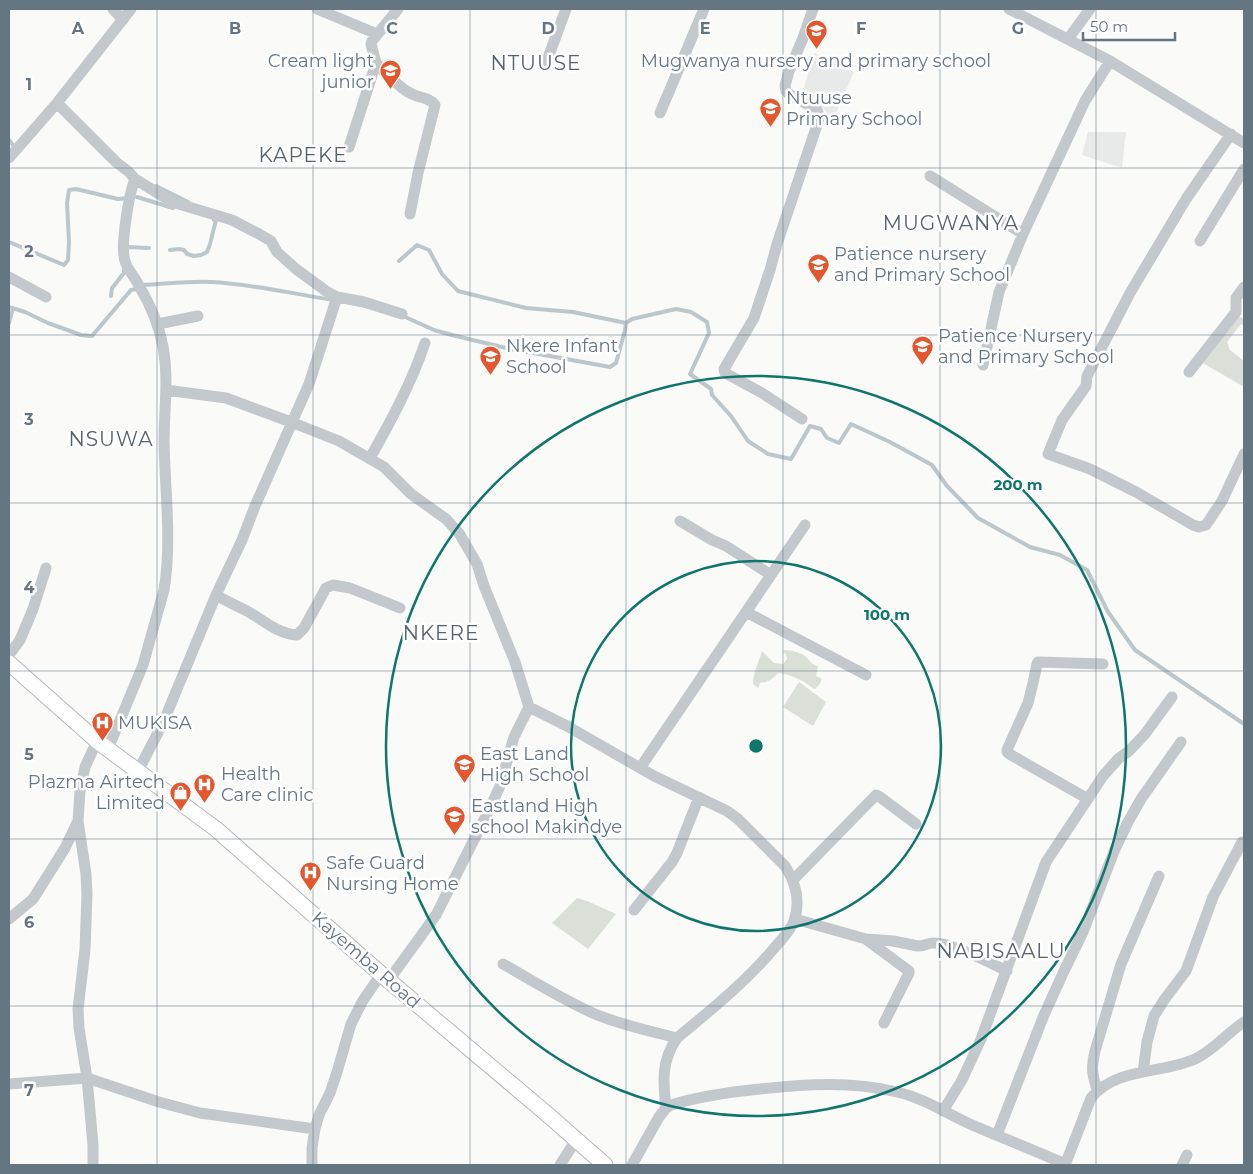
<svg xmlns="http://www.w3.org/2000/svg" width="1253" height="1174" font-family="Montserrat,sans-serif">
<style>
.built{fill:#e8e9e9}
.green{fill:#dadfd7}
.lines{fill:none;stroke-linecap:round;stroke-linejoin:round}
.stream{stroke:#bbc7cb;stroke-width:4}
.secondary-casing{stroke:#b3babf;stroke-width:17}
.street{stroke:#c3c8cc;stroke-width:11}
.secondary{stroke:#fff;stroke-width:15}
.grid{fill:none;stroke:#657683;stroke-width:1;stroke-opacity:0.55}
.ring{fill:none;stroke:#0f766e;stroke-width:2.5}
.labels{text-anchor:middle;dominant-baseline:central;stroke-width:5;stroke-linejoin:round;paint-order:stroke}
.poi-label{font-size:18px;fill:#657683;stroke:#fff;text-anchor:start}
.street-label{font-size:18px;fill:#657683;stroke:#fff}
.quarter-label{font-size:20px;letter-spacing:1px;fill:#57646e;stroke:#fff}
.grid-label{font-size:16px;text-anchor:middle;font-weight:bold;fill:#657683;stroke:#fff;stroke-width:5;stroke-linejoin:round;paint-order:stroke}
.centre{fill:#0f766e;stroke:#fff;stroke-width:2.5}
.ring-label{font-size:15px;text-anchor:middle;font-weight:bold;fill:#0f766e;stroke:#fff;stroke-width:5;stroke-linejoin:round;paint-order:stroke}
</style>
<rect width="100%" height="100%" fill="#fafaf8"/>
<path class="built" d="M814,53L854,72L833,120L804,87Z
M1088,132H1126L1122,168L1082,155Z"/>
<path class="green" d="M1236,315L1244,319V326L1241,324L1227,342L1230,350L1244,361V387L1203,363Z
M784,650C790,650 799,652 805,656C810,660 811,665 818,666L816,676L822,679L819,685L815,689C810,687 808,684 804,682C795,677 788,674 778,673C772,679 769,682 760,683L758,688L753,684C753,672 759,662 762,651L774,663L783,664L787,659L786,654L783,652Z
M799,682L826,702L813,726L783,707Z
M577,898L587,901L616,914L588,949L552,923Z"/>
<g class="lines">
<path class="stream" d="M9,140L13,145
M156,186L188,202
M137,197L173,208
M9,242L64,265L68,260L69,242L67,203L69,190L76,189L118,199L128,198
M127,248V247L149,248
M170,250L179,249L184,250L187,254L194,256L201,255L207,252L210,244L216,220H214
M399,261L417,245L429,250L442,274L458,291L526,308L573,312L626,323
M142,285C165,284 188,281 211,282C253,284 293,294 334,300
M111,296L112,288C117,283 119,278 124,273V267
M9,307L25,312L48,323L81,335L92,336L131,290L136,289L138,291
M403,316L434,330L452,335L506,348L610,367L616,363L625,330L626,323L632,319L676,309L691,312L707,322L709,333L690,374L711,389L712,395L731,416L748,441L768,454L791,459L810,426L821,429L827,438L839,443L851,424L890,442L932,465L947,486L978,518L1030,547L1060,555L1087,570L1108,612L1135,650L1244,724
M9,323L13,308"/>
<defs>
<path id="secondary" d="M9,663L97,741L216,829L381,974L547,1114L605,1165"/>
</defs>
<use href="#secondary" class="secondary-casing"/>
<path class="street" d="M113,9L123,20
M317,9L377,34
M1009,9L1110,61L1244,143
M1068,39L1090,9
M376,63C385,72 399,88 410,93C418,98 429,97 435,105L418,173L410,214
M545,66L566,9
M57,103L116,162L129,172L135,179C129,194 120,246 125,261C127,269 134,276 138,284C150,304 159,324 163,347C169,379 164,410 164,442C165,491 172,542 164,590L143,665L108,749
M660,113L704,9
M1231,134L1186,199L1130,293L1087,376L1086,386L1062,420L1048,454L1090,469L1136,492L1193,525L1199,527L1206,525L1222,501L1244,454
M349,147L376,63L371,44L372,41L398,9
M9,158L57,103L131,9
M930,176L1023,234
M135,179L172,202L232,220L259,234L271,241L277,252L296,269L326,291L337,297L364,302L402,314
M1200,241L1244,169
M9,277L46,297
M158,324L198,316
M983,365L999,292L1023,234L1085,101L1110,61
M1189,372L1236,312V298L1244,287
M166,390L226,398L291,422L339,441L384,467L411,494L446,519L459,533L477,564L484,586L515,662L529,707L514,737L500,786L489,810L436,915L389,980
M802,419L762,393L725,373L724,369L754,318L770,270L777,244L819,119V115L817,110L789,94L786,91L785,86L789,71L803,38L813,9
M370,458C391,421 411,384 425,343
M680,521L712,540L726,546L771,575
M216,595C226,601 237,606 247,611C263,620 278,634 297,635L304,628L326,588L333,585L350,588L400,608
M746,612L866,675
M9,655L20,640L33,609L46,568
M529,707L567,726L654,776L727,811L738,819L785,866C796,883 801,901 794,921C791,930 783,938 776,946C747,981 712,1009 677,1038C661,1061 663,1082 666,1108
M640,768L805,525
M138,771L163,723L216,595L242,540L255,506L309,384L337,297
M1088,799L1011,755L1007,752V750L1028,703L1033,683L1037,664L1038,662L1103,664
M793,880L876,795L880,797L916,824
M634,910L672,862L677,853L699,797
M9,919L33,899L65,848L78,821
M795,919L866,939L893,941L918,946C924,946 928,943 933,943C953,943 988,962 1007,971
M867,940L909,971V973L884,1023
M503,964C533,981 563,1000 595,1014C621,1025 650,1031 677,1038
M1143,1072L1147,1042L1154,1016L1164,1000L1186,971L1213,897L1242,842
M9,1084L87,1078L159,1102L200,1113L315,1129
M1097,1090C1092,1073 1091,1069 1095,1051L1121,964L1159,876
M943,1111L962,1080L981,1039L1046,862L1103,776L1118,759L1129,751L1145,734L1172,697
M997,1135L1044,1015L1064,971L1083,932L1115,849L1128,822L1141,799L1181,742
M93,1165V1145L87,1078L79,1028L78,1009L85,950L87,894L86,874L78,821L80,791L85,767L97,741
M312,1165V1148L315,1129L319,1115L330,1093L337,1072L351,1024L362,1002L381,974
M560,1165L576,1140
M632,1165L659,1117L666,1108L671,1105C700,1096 730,1092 760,1089C806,1084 852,1081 897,1092C923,1098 946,1113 970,1124C1002,1138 1034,1150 1065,1164
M1065,1165L1091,1098C1116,1067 1162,1074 1195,1059C1213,1051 1227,1033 1244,1022
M1182,1165L1187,1155"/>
<use href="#secondary" class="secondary"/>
</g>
<path class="grid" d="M157,9V1165M313,9V1165M470,9V1165M626,9V1165M783,9V1165M940,9V1165M1096,9V1165M9,168H1244M9,335H1244M9,503H1244M9,671H1244M9,839H1244M9,1006H1244"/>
<g class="ring">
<circle cx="756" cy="746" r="185"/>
<circle cx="756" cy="746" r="370"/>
</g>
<defs>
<symbol id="school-pin" viewBox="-11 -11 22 30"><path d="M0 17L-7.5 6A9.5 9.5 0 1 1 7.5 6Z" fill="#e4572e" stroke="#fff"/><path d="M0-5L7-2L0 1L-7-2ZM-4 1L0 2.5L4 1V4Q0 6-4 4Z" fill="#fff"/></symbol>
<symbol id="hospital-pin" viewBox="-11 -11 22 30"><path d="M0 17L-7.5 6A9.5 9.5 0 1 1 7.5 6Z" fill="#e4572e" stroke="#fff"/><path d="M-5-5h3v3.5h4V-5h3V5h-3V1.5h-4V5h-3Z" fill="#fff"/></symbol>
<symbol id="shop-pin" viewBox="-11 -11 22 30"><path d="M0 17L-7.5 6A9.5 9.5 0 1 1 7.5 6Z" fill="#e4572e" stroke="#fff"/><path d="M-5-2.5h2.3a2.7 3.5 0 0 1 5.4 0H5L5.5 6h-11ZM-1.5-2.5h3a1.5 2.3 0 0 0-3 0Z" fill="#fff"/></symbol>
</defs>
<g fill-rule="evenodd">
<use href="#school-pin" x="804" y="18" width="25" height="34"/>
<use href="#school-pin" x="378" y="58" width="25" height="34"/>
<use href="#school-pin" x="758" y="96" width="25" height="34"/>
<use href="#school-pin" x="806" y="252" width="25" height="34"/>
<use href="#school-pin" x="910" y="334" width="25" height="34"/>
<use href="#school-pin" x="478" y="344" width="25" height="34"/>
<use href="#hospital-pin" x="90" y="710" width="25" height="34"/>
<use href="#school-pin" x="452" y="752" width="25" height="34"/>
<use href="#hospital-pin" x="192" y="772" width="25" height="34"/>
<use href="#shop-pin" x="168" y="780" width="25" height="34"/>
<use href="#school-pin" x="442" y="804" width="25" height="34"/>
<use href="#hospital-pin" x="298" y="860" width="25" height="34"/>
</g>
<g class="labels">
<g class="poi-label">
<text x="374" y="61" text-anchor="end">Cream light<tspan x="374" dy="21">junior</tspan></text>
<text x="816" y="61" text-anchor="middle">Mugwanya nursery and primary school</text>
<text x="786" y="98">Ntuuse<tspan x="786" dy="21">Primary School</tspan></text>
<text x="834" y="254">Patience nursery<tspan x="834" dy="21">and Primary School</tspan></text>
<text x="938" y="336">Patience Nursery<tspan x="938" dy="21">and Primary School</tspan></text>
<text x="506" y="346">Nkere Infant<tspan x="506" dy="21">School</tspan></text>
<text x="118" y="723">MUKISA</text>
<text x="480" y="754">East Land<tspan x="480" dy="21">High School</tspan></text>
<text x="221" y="774">Health<tspan x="221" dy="21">Care clinic</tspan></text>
<text x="165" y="782" text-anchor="end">Plazma Airtech<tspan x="165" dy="21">Limited</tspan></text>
<text x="471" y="806">Eastland High<tspan x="471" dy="21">school Makindye</tspan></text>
<text x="326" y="863">Safe Guard<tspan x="326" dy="21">Nursing Home</tspan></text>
</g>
<g class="street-label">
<text transform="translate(366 960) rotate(41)">Kayemba Road</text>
</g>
<g class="quarter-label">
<text x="536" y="63">NTUUSE</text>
<text x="303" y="155">KAPEKE</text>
<text x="951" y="223">MUGWANYA</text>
<text x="111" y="439">NSUWA</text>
<text x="441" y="633">NKERE</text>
<text x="1001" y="951">NABISAALU</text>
</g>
</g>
<g class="grid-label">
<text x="78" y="34">A</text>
<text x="235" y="34">B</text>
<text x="392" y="34">C</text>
<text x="548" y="34">D</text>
<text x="705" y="34">E</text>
<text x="861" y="34">F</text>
<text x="1018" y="34">G</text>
<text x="29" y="90">1</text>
<text x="29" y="257">2</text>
<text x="29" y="425">3</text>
<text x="29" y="593">4</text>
<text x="29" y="760">5</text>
<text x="29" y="928">6</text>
<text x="29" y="1096">7</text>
</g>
<circle cx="756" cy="746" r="8" class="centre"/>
<g class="ring-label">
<text x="1018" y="490">200 m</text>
<text x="887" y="620">100 m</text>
</g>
<rect width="1253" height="1174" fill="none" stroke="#657683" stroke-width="20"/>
<path d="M1083 32v8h92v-8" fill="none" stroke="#657683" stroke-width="2.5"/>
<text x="1090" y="32" font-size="15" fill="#657683" stroke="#ffffff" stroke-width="4" paint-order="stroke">50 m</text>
</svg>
